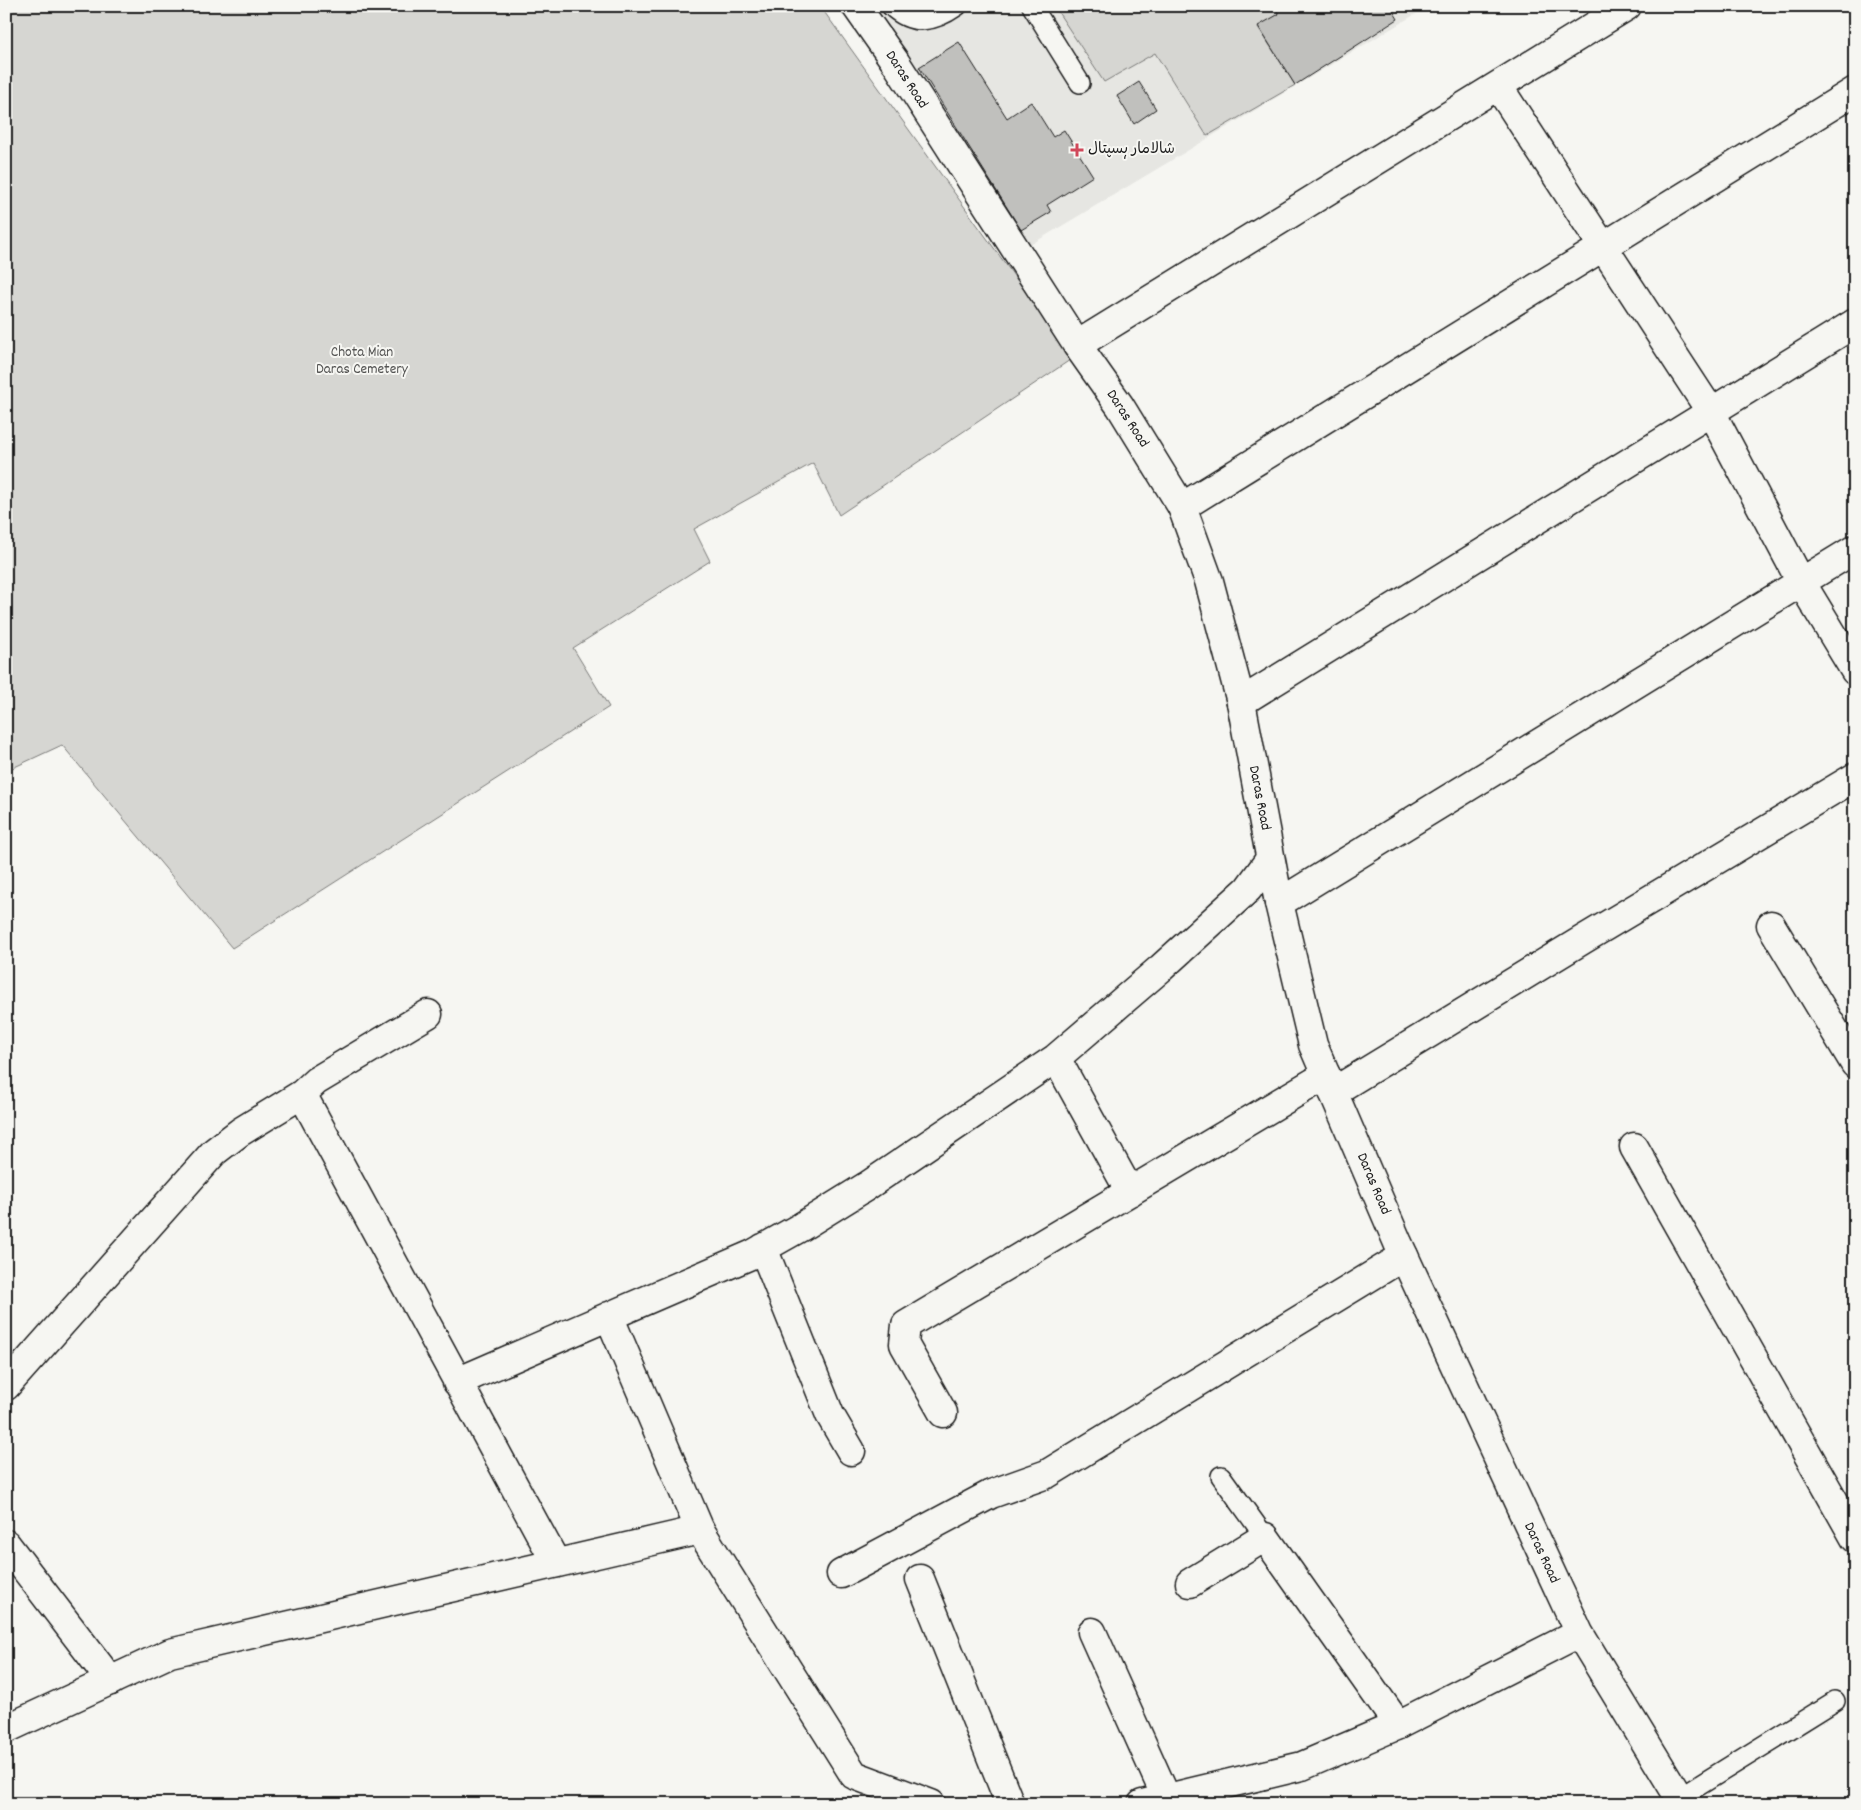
<svg xmlns="http://www.w3.org/2000/svg" width="1861" height="1810" font-family="Dekko,'Playpen Sans Arabic',sans-serif">
<style>
.built{fill:#e6e6e2}
.green{fill:#d6d6d2;stroke:#797977}
.building{fill:#c0c0bd;stroke:#1c1c1c}
.lines{fill:none;stroke-linecap:round;stroke-linejoin:round}
.lane-casing{stroke:#1c1c1c;stroke-width:22}
.street-casing{stroke:#1c1c1c;stroke-width:31}
.secondary-casing{stroke:#1c1c1c;stroke-width:31}
.lane{stroke:#f6f6f2;stroke-width:19}
.street{stroke:#f6f6f2;stroke-width:28}
.secondary{stroke:#f6f6f2;stroke-width:28}
.poi-dot{fill:#d1495b;stroke:#f6f6f2;stroke-width:2}
.labels{text-anchor:middle;dominant-baseline:central;stroke-width:4;stroke-linejoin:round;paint-order:stroke}
.street-label{font-size:15px;fill:#1c1c1c;stroke:#f6f6f2}
.poi-label{font-size:15px;fill:#1c1c1c;stroke:#f6f6f2;text-anchor:start}
.park-label{font-size:15px;fill:#545453;stroke:#f6f6f2}
</style>
<rect width="100%" height="100%" fill="#f6f6f2"/>
<filter id="ink" filterUnits="userSpaceOnUse"><feTurbulence type="fractalNoise" baseFrequency=".02" numOctaves="2"/><feDisplacementMap in="SourceGraphic" scale="10" xChannelSelector="R" yChannelSelector="G"/><feConvolveMatrix kernelMatrix="1 2 1 2 8 2 1 2 1" color-interpolation-filters="sRGB"/></filter>
<g filter="url(#ink)">
<path class="built" d="M867,6H1429L1030,245L903,56Z"/>
<path class="green" d="M6,6H820L1073,358L839,515L813,463L694,529L710,561L573,648L609,707L232,948L62,745L6,771Z
M1054,6H1274L1279,14L1258,27L1295,85L1207,136L1155,53L1104,82Z"/>
<path class="building" d="M1274,6H1390L1398,19L1295,85L1258,26L1279,14Z
M959,42L1007,118L1031,102L1053,137L1064,130L1093,176L1047,205L1051,212L1021,230L919,67Z
M1139,82L1156,109L1134,124L1117,96Z"/>
<g class="lines">
<defs>
<path id="lane" d="M891,6C913,27 934,22 957,6
M1032,6L1080,83
M1221,1476L1265,1537
M1679,1798L1835,1701"/>
<path id="street" d="M1498,86L1711,412L1801,582L1855,671
M1077,345L1627,6
M1182,507L1855,91
M1241,702L1855,323
M1279,903L1855,549
M1771,925L1855,1064
M428,1014L316,1081L302,1094L556,1563
M1056,1058L1130,1192
M1333,1092L1584,939L1855,777
M1634,1147L1855,1538
M763,1248L830,1415L851,1451
M609,1316L700,1530
M457,1382L753,1254L801,1227L867,1186L1056,1058L1161,968L1248,889L1270,859
M6,1386L214,1152L240,1132L302,1094
M943,1413L904,1344L906,1325L1326,1075
M6,1544L111,1681
M841,1574L991,1494L1047,1474L1404,1256
M920,1579L1010,1804
M1190,1583L1265,1537L1398,1725
M1092,1632L1166,1797"/>
<path id="secondary" d="M856,6L896,63L1077,345L1120,406L1182,507L1209,581L1241,702L1279,903L1313,1045L1398,1243L1579,1633
M6,1729L170,1653L700,1530L854,1775L931,1804
M1142,1804L1302,1766L1398,1725L1579,1633L1683,1804"/>
</defs>
<use href="#lane" class="lane-casing"/>
<use href="#street" class="street-casing"/>
<use href="#secondary" class="secondary-casing"/>
<use href="#lane" class="lane"/>
<use href="#street" class="street"/>
<use href="#secondary" class="secondary"/>
</g>
</g>
<path class="poi-dot" d="M1074.5 142.5h5v5h5v5h-5v5h-5v-5h-5v-5h5z"/>
<g class="labels">
<g class="street-label">
<text transform="translate(906 80) rotate(57)">Daras Road</text>
<text transform="translate(1127 419) rotate(57)">Daras Road</text>
<text transform="translate(1259 798) rotate(79)">Daras Road</text>
<text transform="translate(1373 1184) rotate(67)">Daras Road</text>
<text transform="translate(1541 1553) rotate(65)">Daras Road</text>
</g>
<g class="poi-label">
<text x="1088" y="150">شالامار ہسپتال</text>
</g>
<g class="park-label">
<text x="362" y="353">Chota Mian<tspan x="362" dy="17">Daras Cemetery</tspan></text>
</g>
</g>
<rect width="1861" height="1810" fill="none" stroke="#f6f6f2" stroke-width="25"/>
<rect x="12" y="12" width="1836" height="1785" fill="none" stroke="#1c1c1c" stroke-width="2" filter="url(#ink)"/>
</svg>
